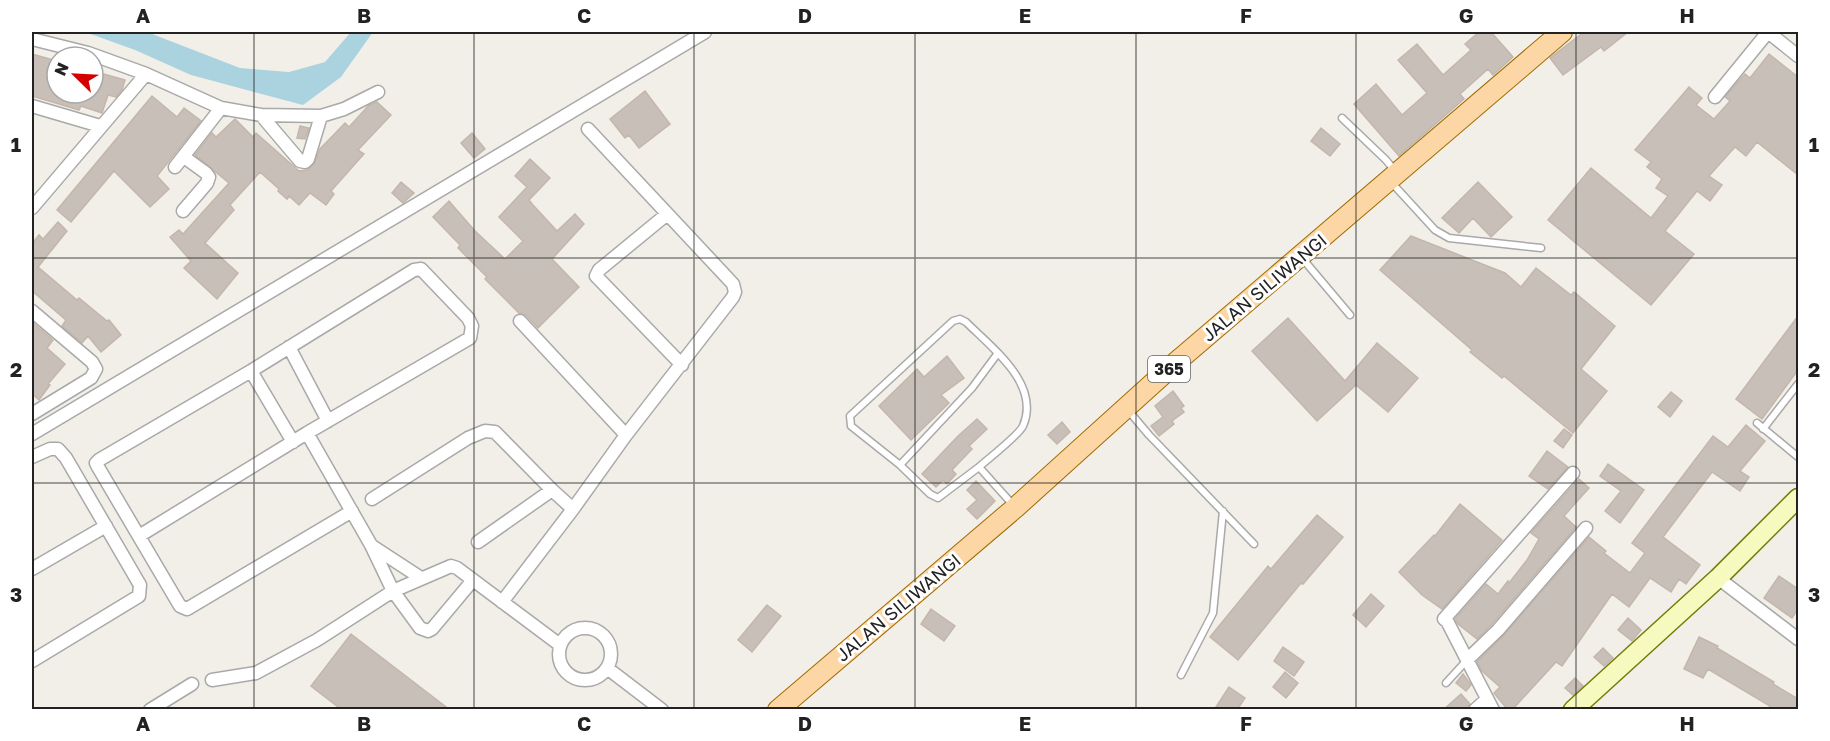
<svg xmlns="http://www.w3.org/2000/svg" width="1830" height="741" font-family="'Golos Text',sans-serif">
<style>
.water{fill:#aad3df}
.building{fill:#c7bfb8;stroke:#c4b6ab;stroke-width:1.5}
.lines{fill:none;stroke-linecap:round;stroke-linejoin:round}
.lane-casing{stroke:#a9a9a9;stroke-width:9}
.street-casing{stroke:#a9a9a9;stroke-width:15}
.secondary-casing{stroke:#707d05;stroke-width:21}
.primary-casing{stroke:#a06b00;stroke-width:22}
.lane{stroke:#fff;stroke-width:6}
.street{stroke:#fff;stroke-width:12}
.secondary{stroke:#f7fabf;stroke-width:18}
.primary{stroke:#fcd6a4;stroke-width:20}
.grid{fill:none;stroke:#222;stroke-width:1.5;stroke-opacity:0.55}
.labels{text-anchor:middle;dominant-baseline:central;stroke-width:6;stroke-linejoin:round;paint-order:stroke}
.shield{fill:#fff;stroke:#646464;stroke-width:1.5}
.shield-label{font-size:16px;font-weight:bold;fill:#222}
.street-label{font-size:18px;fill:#222;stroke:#fff}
.neatline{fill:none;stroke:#222;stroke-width:2}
.grid-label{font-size:20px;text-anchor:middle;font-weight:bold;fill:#222}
</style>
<rect width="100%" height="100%" fill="#f2efe9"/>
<path class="water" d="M85,32H147L240,68L289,72L325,62L351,32H373L341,77L303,105L191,75L135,50Z"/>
<path class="building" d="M1479,32H1491L1513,57L1493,75L1488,69L1460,94L1464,99L1399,156L1354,104L1376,84L1402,115L1427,93L1398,60L1417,44L1443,75L1471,50L1465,44Z
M1584,32H1628L1604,51L1601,47L1563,75L1550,58Z
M32,54L57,61V93H93V71L125,80L122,90L116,97L108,95L102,113L81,106L79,110L32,96Z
M1769,54L1798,77V175L1757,142L1746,156L1735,147L1709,176L1722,185L1710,201L1697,191L1665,231L1694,254L1651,305L1548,220L1591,168L1651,218L1668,196L1656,188L1662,179L1647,167L1651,162L1635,150L1689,87L1702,98L1696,105L1714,119L1730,101L1725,97L1745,74L1750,78Z
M645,91L670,124L639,148L629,135L625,138L610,119Z
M152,96L177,117L184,108L201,121L157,176L169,189L150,207L114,171L71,222L57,210Z
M377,102L391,115L358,150L364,154L331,191L334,194L326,205L310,193L299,205L289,196L287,199L278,191L279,189L260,172L230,205L234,210L205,243L238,273L217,299L184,268L191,261L170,237L179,230L183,234L229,183L195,155L212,133L216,137L235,119L253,137L256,133L299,171L307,170L314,164L320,149L345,123L349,127L368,106Z
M300,126L309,128L305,139L297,138Z
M1321,128L1340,144L1330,156L1311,141Z
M472,133L485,149L474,158L461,143Z
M530,159L550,178L529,200L533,205L557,231L575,214L584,224L552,259L579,287L538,328L526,315L519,313L485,279L487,277L458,248L460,245L433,217L449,201L475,231L505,259L523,241L499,217L527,187L515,176Z
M401,182L414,193L403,203L392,193Z
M1478,182L1512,217L1491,237L1473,218L1459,233L1442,218Z
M58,222L67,231L38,267L77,300L79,298L107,321L109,320L121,335L101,352L88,336L82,343L62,326L66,320L32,291V244L39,235L43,239Z
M1411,236L1505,273L1521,287L1536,268L1571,295L1574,292L1615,326L1581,369L1607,391L1573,433L1504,376L1502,378L1470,352L1472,350L1380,270Z
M1798,316V370L1762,419L1736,399Z
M1288,318L1345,381L1377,343L1418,378L1388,412L1356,385L1317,421L1252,351Z
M32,322L53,340L47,348L65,364L48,384L50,385L39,400L32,394Z
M947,356L964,378L941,395L949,403L911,440L879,406L917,369L924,377Z
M1173,391L1184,406L1181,408L1184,412L1172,421L1174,424L1159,436L1151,426L1163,417L1155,406Z
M1671,392L1682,401L1670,417L1658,407Z
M977,419L987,429L969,446L972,449L952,470L956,474L947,484L943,480L936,487L922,474L958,436Z
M1062,422L1070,432L1057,444L1048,435Z
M1746,425L1765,441L1740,471L1749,477L1740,491L1712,472L1663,537L1700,565L1686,584L1679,579L1671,592L1650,578L1629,607L1612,594L1562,666L1556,662L1512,710H1508L1494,693L1500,687L1482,671L1477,662L1504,635L1589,537L1606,551L1604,553L1630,573L1645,553L1632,543L1713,436L1728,447Z
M1564,429L1572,435L1563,448L1554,441Z
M1547,451L1568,467L1548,489L1529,476Z
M1608,464L1644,490L1620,523L1605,511L1621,491L1600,476Z
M1579,479L1589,488L1564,516L1576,527L1492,624L1477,639L1458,624L1455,619L1486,584L1498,594L1508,581L1509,583L1527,560L1539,539L1531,533Z
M976,481L995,501L977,519L967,509L977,500L967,490Z
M1460,504L1502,540L1442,609L1422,595L1399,572L1434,535L1435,536Z
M1317,515L1343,537L1303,584L1301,583L1238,660L1210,637L1268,566L1271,569Z
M1779,576L1798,589V609L1792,618L1764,598Z
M1371,594L1384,606L1366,627L1353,615Z
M767,605L781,616L752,652L738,640Z
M931,609L955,626L944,641L921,624Z
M1628,618L1641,630L1632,641L1618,630Z
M351,634L450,710H342L311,686Z
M1699,637L1718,646L1717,648L1774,682L1773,684L1798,699V710H1768L1770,706L1708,669L1703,678L1684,669Z
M1283,647L1304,662L1294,676L1274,661Z
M1603,648L1613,658L1604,666L1594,657Z
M1285,672L1298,683L1286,698L1273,687Z
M1463,674L1471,685L1466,691L1456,683Z
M1575,678L1583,686L1573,695L1565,688Z
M1229,687L1245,698L1237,710H1214Z
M1461,694L1470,704L1467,710H1443Z"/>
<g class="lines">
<defs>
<path id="lane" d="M1342,118L1386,160L1395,171
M1391,182L1435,230L1449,238L1541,248
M1302,258L1350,315
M1127,409L1149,435L1254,544
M1757,423L1798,457
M1763,429L1798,384
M900,465L972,388L998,353
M979,467L938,498L930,494L900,465L851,426L850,416L953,321L960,319L966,322C992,348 1041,384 1023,426C1019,435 988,459 979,467L1014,506
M1181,675L1213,613L1223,511
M1446,683L1468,659"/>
<path id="street" d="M1768,32L1798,56
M32,39L88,53L146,74L221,108L261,115L321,116L344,109L378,92
M1715,97L1768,32
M32,106L100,126
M261,115L300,161L305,162L308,159L321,116
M175,167L221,108
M32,208L146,74
M183,211L207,183L209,177L206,173L184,157
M666,215L599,270L596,276L682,365
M32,311L92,362L96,369L91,378L32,414
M520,321L626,435
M289,347L328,421
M251,371L293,442
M307,433L371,545L393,591L420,628L428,631L432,629L473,580
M32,434L705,32
M32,457L50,449H58L66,458L140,585L139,596L32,661
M552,490L573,509
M372,499L468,438L485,431L495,432L552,490L478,542
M139,536L307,433L470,338L472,326L468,318L421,269L414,270L251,371L99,460L96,463L98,467L180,606L187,609L352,511
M372,546L421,578
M32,569L106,526
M1718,578L1798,639
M502,602L573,509L626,435L733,297L735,292L733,284L588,129
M559 654a26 26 0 1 1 52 0a26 26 0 1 1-52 0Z
M1468,659L1498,630L1586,528
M607,668L662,710
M212,680L256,673L317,640L393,591L451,566L457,568L560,645
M150,710L192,684
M1475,710L1487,699
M1493,710L1447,621L1444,619L1573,473"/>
<path id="secondary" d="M1573,710L1718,578L1798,498"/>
<path id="primary" d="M778,710L1015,508L1181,358L1562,32"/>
</defs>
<use href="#lane" class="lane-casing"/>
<use href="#street" class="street-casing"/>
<use href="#secondary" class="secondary-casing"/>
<use href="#primary" class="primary-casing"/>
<use href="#lane" class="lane"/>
<use href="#street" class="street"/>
<use href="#secondary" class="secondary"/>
<use href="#primary" class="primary"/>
</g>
<path class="grid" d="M254,32V710M474,32V710M694,32V710M915,32V710M1136,32V710M1356,32V710M1576,32V710M32,258H1798M32,483H1798"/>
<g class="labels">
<rect class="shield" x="1148" y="356" width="42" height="26" rx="4.5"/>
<g class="shield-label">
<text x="1169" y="369">365</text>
</g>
<g class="street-label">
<text transform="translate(1264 287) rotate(-40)">JALAN SILIWANGI</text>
<text transform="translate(898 607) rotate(-40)">JALAN SILIWANGI</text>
</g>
</g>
<rect width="1830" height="741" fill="none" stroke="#ffffff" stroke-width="66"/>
<g transform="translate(75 75) rotate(294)"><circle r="28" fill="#ffffff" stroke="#a7a7a7" stroke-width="1.5"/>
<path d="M0-4.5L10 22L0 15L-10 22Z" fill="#d40000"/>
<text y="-9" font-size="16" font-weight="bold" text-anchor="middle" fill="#222222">N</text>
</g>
<rect x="33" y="33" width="1764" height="675" class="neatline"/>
<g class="grid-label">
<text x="143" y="23">A</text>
<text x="364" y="23">B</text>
<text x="584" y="23">C</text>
<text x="805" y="23">D</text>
<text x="1025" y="23">E</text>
<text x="1246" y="23">F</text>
<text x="1466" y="23">G</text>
<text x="1687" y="23">H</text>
<text x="16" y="152">1</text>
<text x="1814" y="152">1</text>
<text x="16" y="377">2</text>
<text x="1814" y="377">2</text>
<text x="16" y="602">3</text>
<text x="1814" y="602">3</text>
<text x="143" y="731">A</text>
<text x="364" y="731">B</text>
<text x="584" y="731">C</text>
<text x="805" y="731">D</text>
<text x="1025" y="731">E</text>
<text x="1246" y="731">F</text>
<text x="1466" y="731">G</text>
<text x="1687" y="731">H</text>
</g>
</svg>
